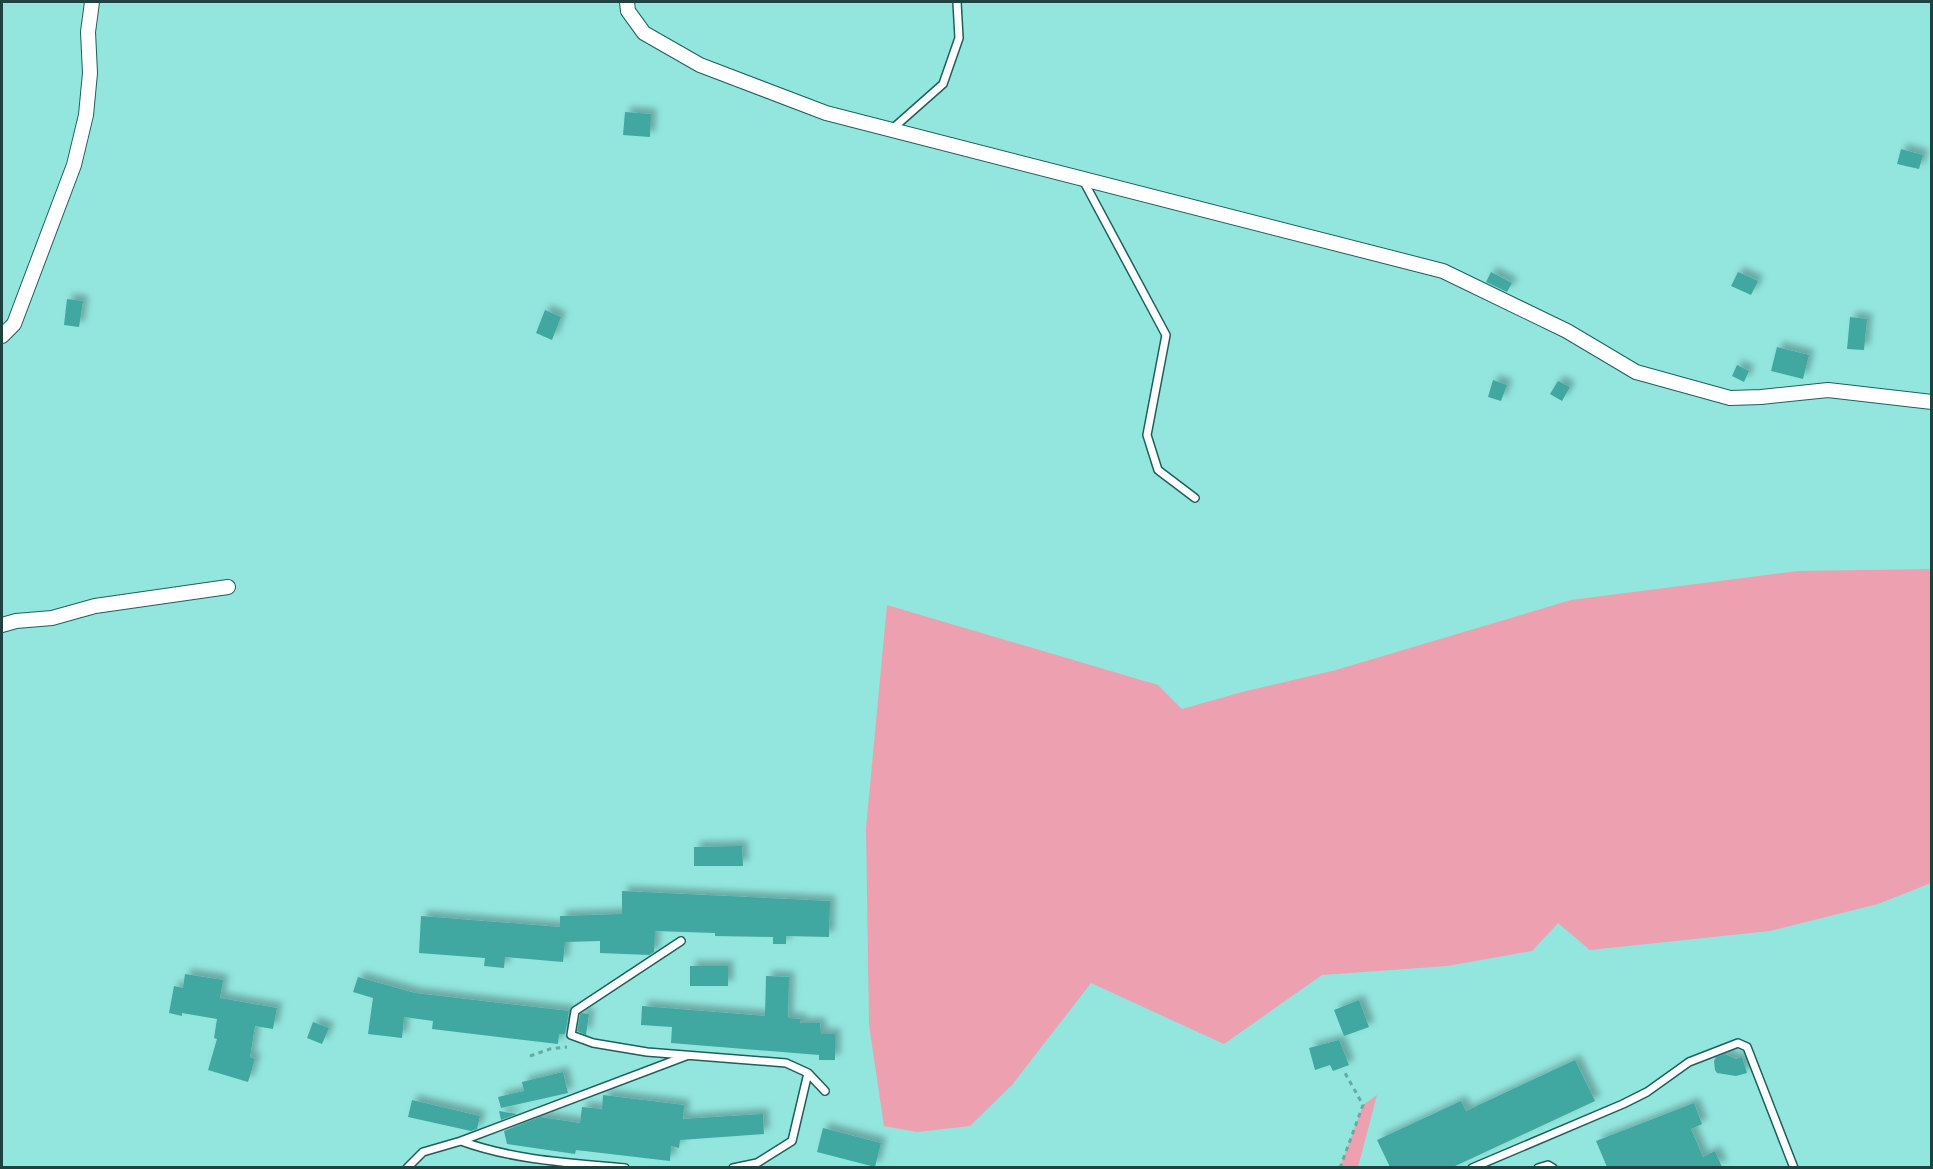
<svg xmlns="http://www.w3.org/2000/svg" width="1933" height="1169" font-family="'Golos Text',sans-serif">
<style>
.green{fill:#eda0af}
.building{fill:#3fa8a0;filter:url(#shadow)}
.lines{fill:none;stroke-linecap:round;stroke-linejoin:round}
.lane-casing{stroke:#1d605b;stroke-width:10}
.street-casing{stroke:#1d605b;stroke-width:16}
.path{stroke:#67a9a3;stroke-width:3;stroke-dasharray:4.5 4.5;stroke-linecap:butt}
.lane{stroke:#fff;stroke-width:7}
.street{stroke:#fff;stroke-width:14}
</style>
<defs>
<filter id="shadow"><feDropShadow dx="5.5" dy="-5.5" stdDeviation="3" flood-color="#0004"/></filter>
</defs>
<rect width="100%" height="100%" fill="#92e6de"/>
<path class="green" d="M1931,569V883L1878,904L1770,931L1590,950L1558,923L1532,951L1447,966L1322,975L1224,1044L1091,983L1012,1085L970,1126L917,1132L884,1126L869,1025L866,828L887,605L1158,685L1182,709L1246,691L1336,670L1571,600L1797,571Z
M1377,1095L1358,1167H1340L1363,1105Z"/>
<path class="building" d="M625,112L651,114L650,137L623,135Z
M1901,149L1923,155L1919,169L1897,164Z
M1491,272L1512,283L1507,292L1486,282Z
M1738,272L1758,281L1751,295L1731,286Z
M67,299L83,301L79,327L64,325Z
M545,310L561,317L552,340L536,333Z
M1850,317L1867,319L1864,350L1847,349Z
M1777,347L1809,355L1803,379L1771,371Z
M1737,365L1749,371L1744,382L1732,376Z
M1493,380L1507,385L1501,401L1488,397Z
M1558,381L1570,387L1562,401L1550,394Z
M742,846L743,866H694V847Z
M622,891L830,901L829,937L786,936V944H773V937L715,936V933L655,931L654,952L649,955L600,953V941L565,942L563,962L505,957L504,968L484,966L485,958L419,953L421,916L560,927V916L622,914Z
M690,966H728V986H690Z
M185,974L223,980L220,998L277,1008L273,1029L255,1026L250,1057L255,1059L248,1082L208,1070L217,1039L214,1038L217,1019L182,1013V1016L169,1013L174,986L183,988Z
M766,976L789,977L788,1018L801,1019L800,1023H820L821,1034H835V1060H819V1055L671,1043L672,1027L641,1025L642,1006L765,1016Z
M358,977L415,993L569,1011L565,1034H559L558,1044L432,1029L433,1021L404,1017L402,1038L368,1034L373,998L353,992Z
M1359,1000L1369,1027L1344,1036L1334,1010Z
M582,1013L589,1014L586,1035L577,1031L580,1014Z
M313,1022L329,1028L322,1044L307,1038Z
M1339,1040L1349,1065L1333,1071L1330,1065L1315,1070L1309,1048Z
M1725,1054L1736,1059L1742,1057L1747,1073L1736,1076L1717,1073L1715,1070L1714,1061L1716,1057Z
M1575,1060L1595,1101L1453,1167H1390L1377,1140L1461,1101L1466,1111Z
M563,1072L568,1093L501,1108L498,1097L524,1091L522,1082Z
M603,1095L684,1105L683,1119L763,1114L764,1134L680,1140L679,1148L671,1146L670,1161L576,1150L575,1154L507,1144L504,1131L540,1117L580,1123L582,1107L602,1109Z
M412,1100L480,1116L477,1129L471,1131L408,1117Z
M1694,1103L1702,1124L1691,1129L1703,1157L1715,1151L1722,1167H1607L1596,1141Z
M499,1111L517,1114L501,1120Z
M823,1128L881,1143L875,1167L817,1152Z"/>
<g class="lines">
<defs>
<path id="lane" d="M891,130L943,84L959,38L957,2
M1083,180L1166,335L1147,435L1158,470L1195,498
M681,941L575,1011L571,1035L593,1043L647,1052L786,1063L808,1073L792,1141L757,1163L733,1168
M808,1073L825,1091
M461,1141C513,1160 570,1163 625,1168
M407,1168L423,1152L461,1141L686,1056
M1472,1168L1623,1104L1647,1092L1689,1062L1738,1043L1747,1047L1794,1168
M1538,1168L1548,1165L1553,1168"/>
<path id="street" d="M627,2L628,11L644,33L700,65L826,113L1443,271L1567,331L1636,372L1730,398L1761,397L1828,390L1932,402
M2,336L14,324L74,165L86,115L90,73L88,32L92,2
M2,625L16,621L52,618L95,606L228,587"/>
</defs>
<use href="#lane" class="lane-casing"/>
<use href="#street" class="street-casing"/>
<path class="path" d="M530,1056L550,1049L567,1047
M1340,1168L1363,1105L1345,1073"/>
<use href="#lane" class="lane"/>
<use href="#street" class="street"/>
</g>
<rect width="1933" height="1169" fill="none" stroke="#1e423f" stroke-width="6"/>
</svg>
